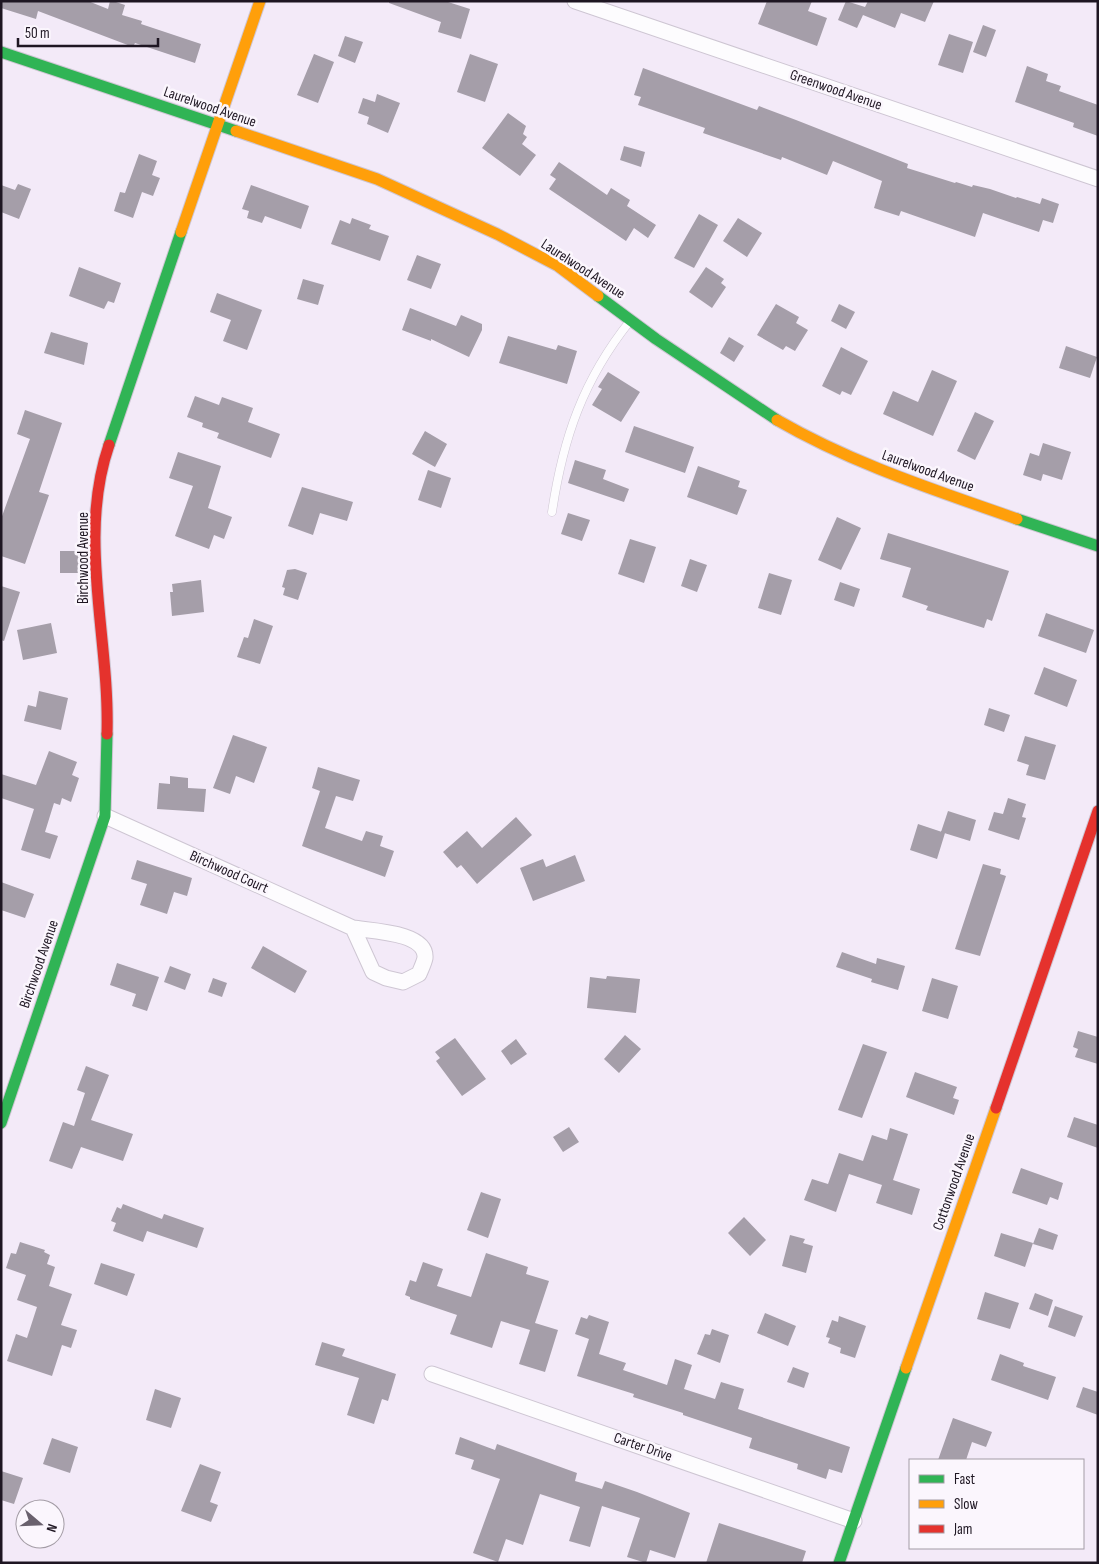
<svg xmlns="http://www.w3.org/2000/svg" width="1099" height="1564" font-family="'Sofia Sans Condensed',sans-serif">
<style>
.building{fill:#a59ea9}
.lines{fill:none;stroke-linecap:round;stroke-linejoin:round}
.lane-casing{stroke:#cec6d3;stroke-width:9}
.street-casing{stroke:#cec6d3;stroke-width:17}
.fast-casing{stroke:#cec6d3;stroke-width:13}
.slow-casing{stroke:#cec6d3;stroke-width:13}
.jam-casing{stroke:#cec6d3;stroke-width:13}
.lane{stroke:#fdfcfe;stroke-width:8}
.street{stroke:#fdfcfe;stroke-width:15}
.fast{stroke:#30b455;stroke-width:11}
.slow{stroke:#ff9f0a;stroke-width:11}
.jam{stroke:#e5322d;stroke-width:11}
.labels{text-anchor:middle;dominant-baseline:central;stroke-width:5;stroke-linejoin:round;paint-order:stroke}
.street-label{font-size:15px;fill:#1e1622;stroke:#fbf6fd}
</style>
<rect width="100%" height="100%" fill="#f3eaf8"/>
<path class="building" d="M1,1H88L108,9L110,1H113L125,5L122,15L142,21L141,24L201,44L195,63L135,43L133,47L38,11L36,19L1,8Z
M389,1H445L470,9L461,39L438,32L441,22L389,3Z
M767,1H812L808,11L827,18L817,46L758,24Z
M846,1L865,7L868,1H934L925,22L901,13L895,28L863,15L857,28L838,20Z
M983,25L996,30L986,57L973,52Z
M949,34L973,42L963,73L938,65Z
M345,36L363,42L355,63L338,56Z
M314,54L334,62L318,103L297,95Z
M470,54L498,64L485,102L457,92Z
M1027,66L1048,74L1046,81L1061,86L1059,91L1098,105V136L1073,127L1074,123L1015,102Z
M643,68L757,110L759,106L796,120L908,164L907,168L955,183L956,182L972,187L973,185L990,189L1016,198L1017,197L1040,204L1042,198L1059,204L1053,223L1043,220L1039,232L983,213L975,237L901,211L899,216L874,208L882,181L833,161L827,175L782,157L781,160L703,133L705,128L638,105L641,97L634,95Z
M377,94L400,103L388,133L367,124L369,117L358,113L363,98L375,102Z
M508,113L526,126L523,134L527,137L522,144L536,155L520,176L482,148Z
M624,146L645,152L641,167L620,160Z
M139,154L157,161L152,175L160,178L153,196L142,192L133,218L114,211L120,192L125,193Z
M559,162L607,195L611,188L630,200L627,206L656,225L648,238L634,228L626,241L549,189L556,179L550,175Z
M18,184L31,189L19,219L1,212V185L15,190Z
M251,185L309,206L301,229L265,216L262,223L247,218L249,211L242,209Z
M699,214L718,225L694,268L674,258Z
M352,218L371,225L369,229L389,236L380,261L331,244L340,220L350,224Z
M738,218L762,233L747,257L723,241Z
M417,255L441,264L431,289L407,280Z
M79,267L121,283L114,303L108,301L104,309L69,296Z
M706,267L724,279L721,283L726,287L712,308L689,292Z
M303,279L324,285L318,305L297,299Z
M217,293L262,310L247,350L223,341L231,320L210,312Z
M776,304L799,317L796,323L808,330L795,351L786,346L783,350L757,335Z
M839,304L855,312L846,329L831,321Z
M410,308L456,326L461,315L482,324V330L469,357L431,339V341L402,330Z
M51,332L88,343L84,365L44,353Z
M508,336L556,350L558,345L577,351L567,384L499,363Z
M729,337L744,346L734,362L720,353Z
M1066,346L1097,357L1090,378L1059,368Z
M841,347L868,361L851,395L842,391L840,395L822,386Z
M932,370L957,381L933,436L883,414L893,391L918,402Z
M608,372L640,392L621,422L592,405L602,389L598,387Z
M195,396L219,405L222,397L253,408L248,422L280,434L271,458L217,438L219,433L202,427L203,423L187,417Z
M25,410L62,423L39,492L49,495L25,564L1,556V519L30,439L17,434Z
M975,412L994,421L975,460L957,451Z
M634,426L694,447L685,473L625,452Z
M425,431L447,444L435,467L412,454Z
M1043,443L1071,452L1062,480L1043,474L1041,481L1023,475L1030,453L1039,456Z
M178,452L221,466L208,508L232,517L224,539L214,535L209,549L175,536L193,486L169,478Z
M575,460L606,470L603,479L629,489L624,502L568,483Z
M698,466L740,481L738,487L747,490L737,515L687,497Z
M428,470L451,478L441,508L418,500Z
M302,487L353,502L347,521L320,513L313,535L288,526Z
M568,513L590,520L582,541L561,534Z
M837,517L861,528L841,570L818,560Z
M888,533L1009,571L992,621L987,619L984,628L926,610L928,606L902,597L911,568L880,559Z
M630,539L656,547L644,583L618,574Z
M60,551H79V573H60Z
M690,559L707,565L697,592L681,586Z
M295,569L307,573L298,600L283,595L285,588L282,587L287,570Z
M769,573L792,580L781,615L758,608Z
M201,580L204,612L172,616L170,592H173L172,584Z
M840,582L860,589L854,607L834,600Z
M1,586L20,592L4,641L1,640Z
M1046,613L1094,630L1086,653L1038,636Z
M254,619L273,626L260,664L237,657L244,637L248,638Z
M51,623L57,653L23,660L17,630Z
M1044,667L1077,680L1067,707L1034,694Z
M39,691L68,698L61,730L24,721L28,705L36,707Z
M989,708L1010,715L1004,732L984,725Z
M233,735L267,747L254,783L236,776L230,794L213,788Z
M1025,736L1056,745L1045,780L1026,775L1029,765L1017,761Z
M49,751L77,762L72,775L79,778L71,802L62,798L60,805L54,803L45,832L58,836L50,859L21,850L34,809L1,798V774L36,785Z
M318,767L360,780L353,801L336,796L325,828L362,841L366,831L383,836L380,846L394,851L385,877L302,846L320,791L312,788Z
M170,776L188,778V788L206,789L204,812L157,809L159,783L170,784Z
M1008,798L1026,804L1022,817L1026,818L1019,840L988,830L994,812L1003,814Z
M948,811L976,820L970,841L941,832Z
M516,817L532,835L477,884L461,865L457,868L443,852L467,831L482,848Z
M918,824L945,833L937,859L910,850Z
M575,855L585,881L533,901L520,868L543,859L546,867Z
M137,860L192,878L187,896L174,892L167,914L140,905L147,884L131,879Z
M983,864L1001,869L1000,874L1006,876L980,956L955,949Z
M1,882L34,894L25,918L1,910Z
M263,946L307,971L295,993L251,968Z
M842,952L876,964L877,958L905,966L898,990L871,982L872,979L836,967Z
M117,963L159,977L147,1011L132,1006L136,994L110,985Z
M170,966L191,974L185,990L164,982Z
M607,976L640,979L636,1013L587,1008L590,977L606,979Z
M213,978L227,983L222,997L208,992Z
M932,978L958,986L948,1019L922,1011Z
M1078,1031L1098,1037V1064L1075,1057L1078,1049L1073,1047Z
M625,1035L641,1049L619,1073L604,1059Z
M455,1038L486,1079L462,1096L436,1061L440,1058L435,1052Z
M516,1039L527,1054L511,1065L501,1051Z
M863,1044L887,1052L862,1118L838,1110Z
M86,1066L109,1075L91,1120L133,1134L123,1161L81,1147L72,1169L49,1161L63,1122L74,1126L85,1093L77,1090Z
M915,1072L957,1087L953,1098L959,1100L954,1115L906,1097Z
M1074,1117L1098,1125V1148L1067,1137Z
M569,1127L579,1142L563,1152L553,1137Z
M890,1128L908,1134L893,1180L920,1189L912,1215L876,1203L882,1185L849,1174L836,1212L804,1200L812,1179L828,1184L839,1153L863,1161L872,1135L887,1140Z
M1021,1168L1063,1183L1058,1200L1050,1197L1047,1205L1012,1193Z
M481,1192L501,1199L488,1238L467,1230Z
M123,1204L162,1219L164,1214L204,1228L197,1248L147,1231L143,1242L113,1231L116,1223L111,1221L117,1207L121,1209Z
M744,1217L766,1240L750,1256L728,1233Z
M1039,1228L1058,1235L1053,1250L1033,1244Z
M1001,1233L1033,1243L1025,1267L994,1256Z
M790,1235L805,1239L803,1243L813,1246L806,1273L782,1266Z
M20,1242L45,1250L44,1252L50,1255L47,1264L55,1267L49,1286L72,1294L61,1325L77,1330L71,1348L62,1345L52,1376L7,1361L16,1334L27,1338L37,1307L17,1300L26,1275L6,1268L11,1253L16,1254Z
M486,1253L528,1267L526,1274L549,1281L535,1323L558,1330L545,1372L519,1364L530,1330L501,1321L492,1348L450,1334L457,1315L410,1299V1297L405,1295L410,1280L416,1282L423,1262L443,1269L437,1286L471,1297Z
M101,1263L135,1274L127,1296L94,1284Z
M985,1292L1019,1303L1010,1329L977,1319Z
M1035,1293L1053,1300L1048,1316L1029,1309Z
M1055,1306L1083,1316L1075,1337L1048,1327Z
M765,1313L796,1326L788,1346L757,1333Z
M589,1315L609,1322L599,1354L626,1363L623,1370L667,1385L675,1359L692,1365L684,1389L715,1399L721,1382L744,1389L738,1409L850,1447L842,1473L829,1469L826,1479L797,1469L798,1464L749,1448L752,1438L683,1415V1413L633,1397L634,1394L577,1376L589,1339L575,1334L581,1317L587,1319Z
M839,1316L866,1326L855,1358L840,1353L841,1348L828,1343L830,1338L826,1337L832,1320L838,1322Z
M712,1329L729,1335L720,1363L697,1354L705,1334L710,1335Z
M322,1342L345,1349L342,1356L396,1374L388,1401L382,1399L374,1424L347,1415L359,1378L315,1365Z
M1000,1354L1024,1363L1023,1366L1056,1377L1048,1400L991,1380Z
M793,1367L809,1373L804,1388L787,1382Z
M1083,1387L1098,1392V1415L1076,1407Z
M155,1389L181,1398L171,1428L146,1420Z
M953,1418L992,1432L986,1447L972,1442L966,1460H938Z
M460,1437L495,1450L497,1444L577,1473L575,1481L602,1489L605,1481L637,1492L690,1513L675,1558L650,1550L646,1563L627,1557L640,1518L602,1506L590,1547L569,1541L580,1507L540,1494L523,1545L506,1539L498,1562L473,1553L500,1479L471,1469L474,1460L455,1454Z
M52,1438L78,1447L70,1473L43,1464Z
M200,1464L221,1472L210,1502L218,1505L211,1522L181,1511Z
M1,1471L23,1478L14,1504L1,1500Z
M719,1523L806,1551L802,1563H706Z"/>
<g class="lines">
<defs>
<path id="lane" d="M552,512C563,438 583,380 630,321"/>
<path id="street" d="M575,1L1098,179
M105,816L353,928L373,972L386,978L403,982L419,974C421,969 424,963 425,958C427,932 371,931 353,928
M432,1374L854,1521"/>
<path id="fast" d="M1,52L236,131
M598,296L656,339L777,420
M109,445L181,232
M1017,519L1098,546
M1,1123L105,816L107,734
M839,1563L906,1368"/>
<path id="slow" d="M236,131L377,179L497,234L558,266L598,296
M181,232L260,1
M777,420C853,464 935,490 1017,519
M906,1368L996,1108"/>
<path id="jam" d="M107,734C110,638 77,538 109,445
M996,1108L1098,811"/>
</defs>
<use href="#lane" class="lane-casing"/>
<use href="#street" class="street-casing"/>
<use href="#fast" class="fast-casing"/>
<use href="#slow" class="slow-casing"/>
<use href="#jam" class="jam-casing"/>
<use href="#lane" class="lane"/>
<use href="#street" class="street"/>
<use href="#fast" class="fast"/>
<use href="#slow" class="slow"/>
<use href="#jam" class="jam"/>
</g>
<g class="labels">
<g class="street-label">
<text transform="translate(836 90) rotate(19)">Greenwood Avenue</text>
<text transform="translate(210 107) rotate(19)">Laurelwood Avenue</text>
<text transform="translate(583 269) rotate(33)">Laurelwood Avenue</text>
<text transform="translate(928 471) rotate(20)">Laurelwood Avenue</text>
<text transform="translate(83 558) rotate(-90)">Birchwood Avenue</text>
<text transform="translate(229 872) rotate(24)">Birchwood Court</text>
<text transform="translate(39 964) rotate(-71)">Birchwood Avenue</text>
<text transform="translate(954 1182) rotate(-71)">Cottonwood Avenue</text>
<text transform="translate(643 1447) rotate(19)">Carter Drive</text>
</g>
</g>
<rect width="1099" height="1564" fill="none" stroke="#1e1622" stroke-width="5"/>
<rect x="909" y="1459" width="175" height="90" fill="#fbf6fd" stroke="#a39ca5"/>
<rect x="919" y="1475" width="25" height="8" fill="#30b455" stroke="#a39ca5"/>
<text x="954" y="1484" font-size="15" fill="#1e1622">Fast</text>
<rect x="919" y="1500" width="25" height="8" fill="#ff9f0a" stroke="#a39ca5"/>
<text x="954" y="1509" font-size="15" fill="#1e1622">Slow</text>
<rect x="919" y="1525" width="25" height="8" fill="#e5322d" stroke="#a39ca5"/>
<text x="954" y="1534" font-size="15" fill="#1e1622">Jam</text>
<g transform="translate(40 1524) rotate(109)"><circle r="24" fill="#fbf6fd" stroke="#a39ca5"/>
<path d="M0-4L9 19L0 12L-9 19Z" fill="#69606d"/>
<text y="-8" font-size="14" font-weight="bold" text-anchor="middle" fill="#1e1622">N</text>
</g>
<path d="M18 38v8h140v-8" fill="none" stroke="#1e1622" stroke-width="2.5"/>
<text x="25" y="38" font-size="15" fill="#1e1622" stroke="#fbf6fd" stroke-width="4" paint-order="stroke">50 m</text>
</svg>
